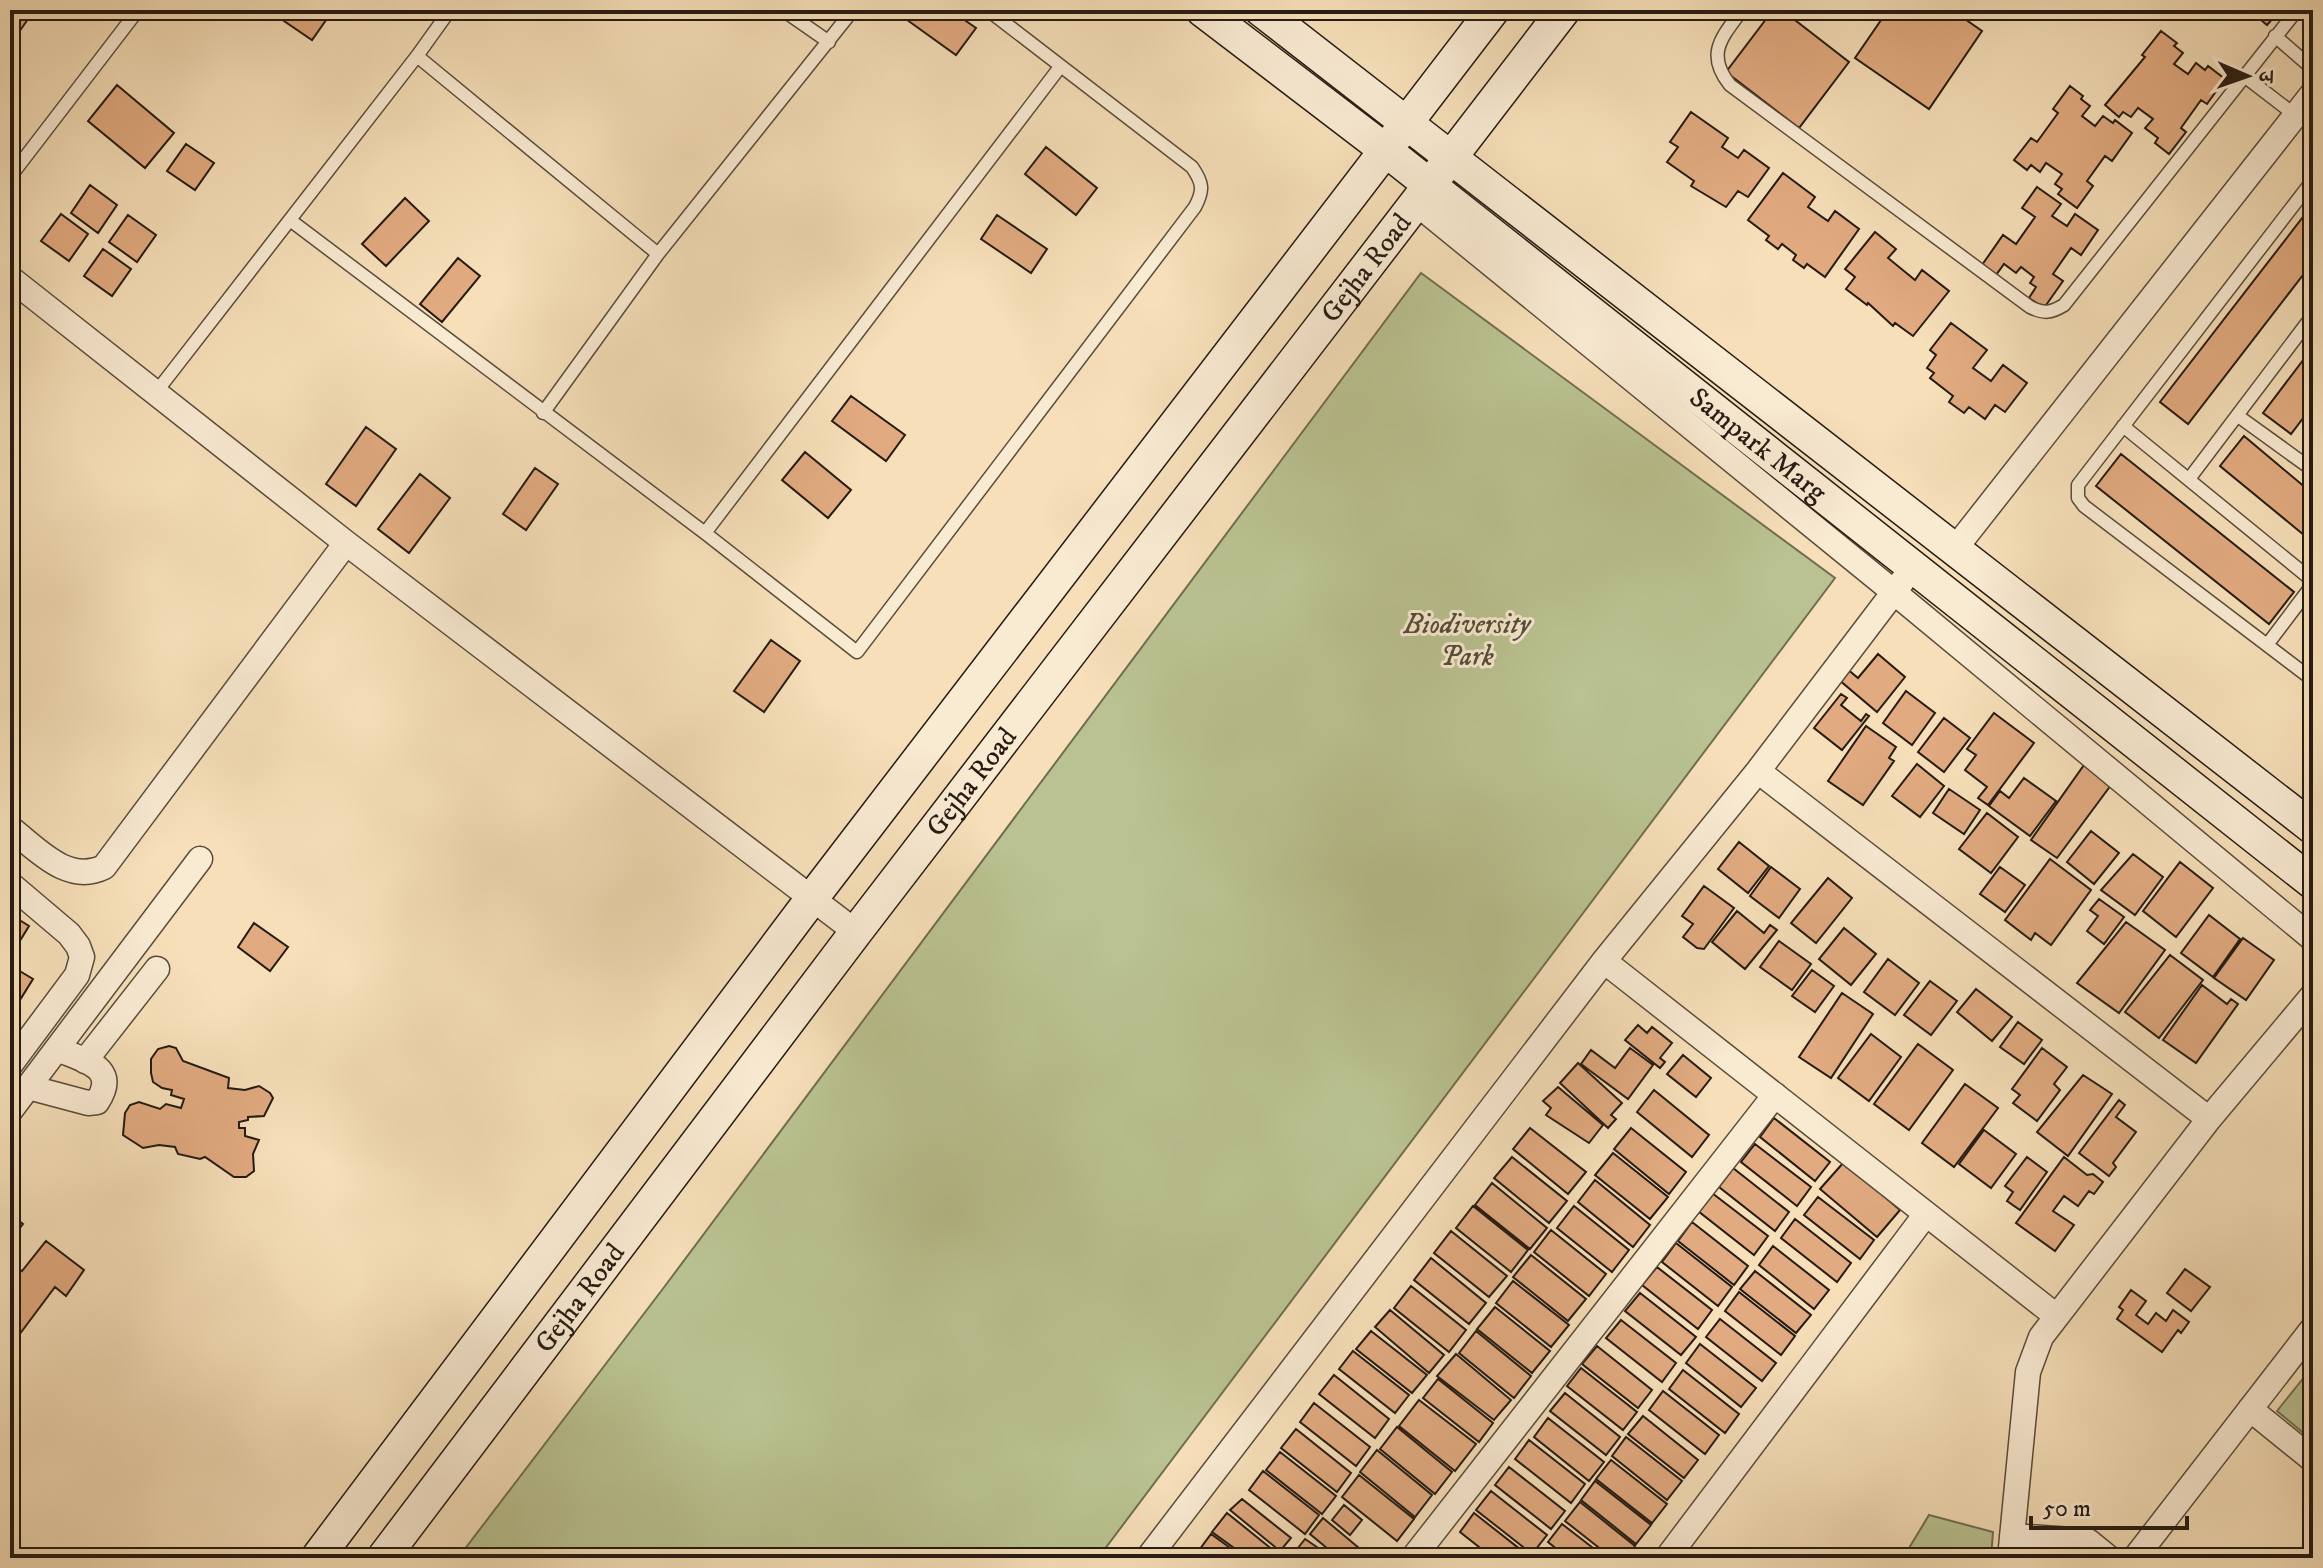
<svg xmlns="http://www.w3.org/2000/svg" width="2323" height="1568" font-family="'IM FELL DW Pica','Noto Serif Devanagari',serif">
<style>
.green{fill:#bac291;stroke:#706e52;stroke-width:2}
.building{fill:#e1aa80;stroke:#251b13;stroke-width:2}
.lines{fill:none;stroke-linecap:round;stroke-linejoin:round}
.lane-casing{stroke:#594c3c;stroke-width:15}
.street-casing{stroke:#594c3c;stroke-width:27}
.secondary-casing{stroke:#251b13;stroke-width:35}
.lane{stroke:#f9ead2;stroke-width:12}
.street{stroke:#f9ead2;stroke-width:24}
.secondary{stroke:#f9ead2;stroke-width:32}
.labels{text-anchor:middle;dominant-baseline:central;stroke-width:6;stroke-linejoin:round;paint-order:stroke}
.street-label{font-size:28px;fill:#251b13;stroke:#f9ead2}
.park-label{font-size:28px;font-style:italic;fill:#524d39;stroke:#f9ead2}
</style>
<rect width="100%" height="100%" fill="#f6dfb9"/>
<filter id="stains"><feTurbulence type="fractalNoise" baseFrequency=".0025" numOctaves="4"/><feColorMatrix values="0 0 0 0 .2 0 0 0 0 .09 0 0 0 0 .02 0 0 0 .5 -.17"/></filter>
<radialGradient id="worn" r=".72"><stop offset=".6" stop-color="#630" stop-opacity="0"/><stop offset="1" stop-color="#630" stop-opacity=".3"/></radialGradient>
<path class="green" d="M1421,273L1835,578L1098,1558H458L665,1286Z
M2313,1366V1441L2277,1411Z
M1929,1515L1993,1532L1991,1558H1903Z"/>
<path class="building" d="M10,10H15L28,19L10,45Z
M292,10H327L331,13L312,40L284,21Z
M897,10H950L976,28L956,55L896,12Z
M1773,10H1782L1849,62L1799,128L1726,72Z
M1888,10H1952L1982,31L1929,109L1855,58Z
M2280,10L2267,25L2254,14L2256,10Z
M2161,31L2177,43L2174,46L2183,53L2174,64L2188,74L2196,63L2205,70L2208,66L2225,79L2207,104L2201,100L2181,128L2186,132L2169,154L2155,143L2158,138L2145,128L2153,119L2138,108L2131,117L2123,112L2119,117L2105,105L2145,57L2142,55Z
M117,85L174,133L145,168L88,121Z
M2070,86L2083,96L2081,99L2090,106L2082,116L2095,126L2103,116L2113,123L2115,120L2132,133L2112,161L2105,156L2087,181L2093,186L2077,208L2058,194L2062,189L2055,184L2062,174L2046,163L2040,172L2031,165L2027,170L2014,160L2031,138L2037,142L2058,113L2053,109Z
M1691,112L1728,138L1722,147L1738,158L1744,150L1769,168L1748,197L1738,191L1726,207L1691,186L1694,181L1667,162L1678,147L1670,142Z
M186,144L214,163L195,190L167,171Z
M1046,147L1097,188L1076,215L1025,174Z
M1783,173L1815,197L1808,207L1828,221L1835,211L1859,229L1825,277L1807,264L1804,268L1793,260L1796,255L1782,244L1778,249L1766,240L1769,236L1748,220Z
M90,185L117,205L98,233L71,213Z
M2037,187L2061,204L2052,216L2067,226L2075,214L2098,230L2081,255L2071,248L2053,274L2063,281L2044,308L2029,298L2036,287L2030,283L2034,277L2021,267L2016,273L2004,264L1996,275L1982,265L2003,235L2016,244L2035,217L2022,208Z
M405,198L429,221L386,266L362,244Z
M2313,204V262L2188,424L2160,402Z
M61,214L88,234L69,261L41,241Z
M128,215L156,235L137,262L109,242Z
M997,215L1047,249L1031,273L981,239Z
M1875,232L1896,249L1888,258L1915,280L1922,270L1949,291L1913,336L1895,323L1893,326L1868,303L1867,305L1846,289L1855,277L1845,269Z
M103,249L131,269L112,296L84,276Z
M458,258L480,276L442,322L420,304Z
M1951,323L1987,350L1973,368L1991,381L2003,365L2027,383L2005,412L1995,405L1985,419L1969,407L1964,413L1949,402L1953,396L1930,378L1934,373L1927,368L1936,355L1930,350Z
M2313,347V405L2291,434L2263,413Z
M851,396L905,435L886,461L832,421Z
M366,427L396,449L356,506L326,484Z
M2244,436L2313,494V536L2310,540L2220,466Z
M805,452L851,490L828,518L782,480Z
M2121,454L2294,592L2269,624L2096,486Z
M535,468L558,484L526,530L503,514Z
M420,474L450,498L409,553L378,529Z
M771,640L800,661L764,712L734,691Z
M1878,654L1905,677L1877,712L1838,679L1846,668L1858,678Z
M1906,691L1935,713L1912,745L1883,723Z
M1841,694L1847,698L1841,705L1861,721L1866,714L1869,716L1842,750L1814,728Z
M1994,713L2034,743L1988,805L1978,798L1987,787L1965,770L1976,755L1967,749Z
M1944,718L1970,738L1944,772L1918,752Z
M1866,726L1896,747L1889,758L1894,761L1863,805L1828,781Z
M1917,764L1944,786L1920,817L1892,796Z
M2084,765L2111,785L2057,858L2031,840Z
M2024,778L2056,801L2030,836L1989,806L2000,791L2009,798Z
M1949,789L1980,810L1964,834L1933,813Z
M1987,813L2018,837L1991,873L1959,849Z
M2091,831L2119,853L2094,884L2067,862Z
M1739,842L1769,866L1748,893L1718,869Z
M2133,854L2163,877L2135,915L2101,890Z
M2050,859L2091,890L2051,945L2035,933L2031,940L2005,920Z
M2180,862L2213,888L2176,937L2143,911Z
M1771,867L1800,889L1779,918L1750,896Z
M2000,867L2025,885L2005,912L1980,894Z
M1828,878L1852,898L1816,943L1791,923Z
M1704,886L1734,908L1704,949L1697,948L1683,937L1693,924L1682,916Z
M2099,899L2124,917L2104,944L2087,931L2098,916L2090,910Z
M1737,911L1764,933L1770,925L1777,930L1745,969L1712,942Z
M10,914L29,926L10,957Z
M2209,915L2240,939L2213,977L2181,953Z
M2126,922L2165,950L2119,1013L2077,983Z
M254,923L288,947L270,971L238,947Z
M1844,928L1876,954L1851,985L1819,959Z
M2243,938L2274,960L2246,1000L2214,978Z
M1779,941L1811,964L1792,990L1760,967Z
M2170,955L2203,980L2159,1038L2125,1012Z
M1888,959L1919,983L1895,1015L1864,992Z
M13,967L33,979L10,1016V971Z
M1812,970L1834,986L1815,1012L1792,996Z
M1930,981L1957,1001L1931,1035L1904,1015Z
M2202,985L2227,1004L2231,999L2238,1004L2196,1063L2163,1040Z
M1976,989L2012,1017L1992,1041L1957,1012Z
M1842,993L1873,1014L1831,1078L1799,1057Z
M2018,1022L2042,1040L2024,1064L2000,1047Z
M1638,1025L1647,1033L1652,1027L1672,1043L1660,1058L1665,1062L1660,1068L1625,1040Z
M1871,1034L1901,1057L1869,1101L1838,1078Z
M1918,1044L1953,1070L1909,1130L1874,1104Z
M169,1046L176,1048L183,1061L229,1078L228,1088L245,1090L259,1086L270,1093L273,1098L264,1116L248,1117V1120L239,1122V1128H245V1136L259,1140L253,1154L254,1171L246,1177H234L205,1157L200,1159L178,1154L175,1147L159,1145L143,1148L123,1135L125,1113L130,1105L139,1102L160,1109L166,1104L181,1108L184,1099L171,1095L172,1090L162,1088L153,1082L151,1073V1059L158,1049Z
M1630,1048L1653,1065L1628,1099L1581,1064L1591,1050L1615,1068Z
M2042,1048L2067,1067L2054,1084L2060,1090L2037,1121L2013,1103L2020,1095L2012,1089Z
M1683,1055L1711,1078L1696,1097L1667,1074Z
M1578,1063L1622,1103L1611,1115L1616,1119L1608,1128L1560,1083Z
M2083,1075L2112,1094L2068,1156L2037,1132Z
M1965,1084L1998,1108L1954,1167L1922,1143Z
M1558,1087L1603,1125L1589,1143L1546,1115L1551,1108L1543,1101Z
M1654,1090L1709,1135L1692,1157L1637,1112Z
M2119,1100L2125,1105L2116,1117L2136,1132L2113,1163L2116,1167L2109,1176L2079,1153Z
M1774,1118L1830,1162L1815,1181L1760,1137Z
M1530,1128L1586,1172L1568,1194L1513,1149Z
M1631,1128L1686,1172L1669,1194L1614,1149Z
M1984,1130L2016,1154L1991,1188L1959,1164Z
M1755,1144L1811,1187L1797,1206L1741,1162Z
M1613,1153L1668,1197L1650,1219L1595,1175Z
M1512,1157L1567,1201L1549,1223L1494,1178Z
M2027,1157L2047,1172L2020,1210L2007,1201L2013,1192L2005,1186Z
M2064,1157L2087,1175L2093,1174L2103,1182L2094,1194L2089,1191L2078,1206L2064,1196L2053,1211L2074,1225L2055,1251L2016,1223Z
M1844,1162L1900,1210L1877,1237L1820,1189Z
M1733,1168L1789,1212L1775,1231L1719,1187Z
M1595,1180L1650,1225L1633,1247L1578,1202Z
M1492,1183L1547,1228L1530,1249L1475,1205Z
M1712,1193L1768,1236L1754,1255L1698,1211Z
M1818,1197L1874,1240L1860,1259L1804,1215Z
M1473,1206L1528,1250L1511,1272L1456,1228Z
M1574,1206L1629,1250L1612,1272L1557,1228Z
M10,1214L23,1224L10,1241Z
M1795,1219L1851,1263L1837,1282L1781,1238Z
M1692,1222L1748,1266L1734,1285L1678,1241Z
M1551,1230L1606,1274L1589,1296L1534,1252Z
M1451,1231L1507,1276L1489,1297L1434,1253Z
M46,1241L84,1270L66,1296L55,1287L10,1347V1262L22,1271Z
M1676,1243L1732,1287L1718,1306L1662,1262Z
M1773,1246L1829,1290L1814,1309L1759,1265Z
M1531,1255L1586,1299L1568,1321L1513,1277Z
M1431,1258L1486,1303L1469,1324L1414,1280Z
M1657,1267L1712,1310L1698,1329L1642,1285Z
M2185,1269L2210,1287L2191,1311L2167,1293Z
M1755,1271L1811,1315L1796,1333L1740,1289Z
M1513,1281L1569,1325L1551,1347L1496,1303Z
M1411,1286L1466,1330L1449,1352L1394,1308Z
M2131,1290L2146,1301L2136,1315L2148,1324L2156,1313L2166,1321L2173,1310L2189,1322L2181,1333L2178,1330L2162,1352L2117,1319L2123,1310L2119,1307Z
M1739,1292L1795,1336L1781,1355L1725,1311Z
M1640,1293L1696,1337L1681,1355L1625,1311Z
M1495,1307L1550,1351L1532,1373L1477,1329Z
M1390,1310L1444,1355L1429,1373L1375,1327Z
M1720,1319L1776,1363L1762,1381L1706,1337Z
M1621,1320L1676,1363L1662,1382L1606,1338Z
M1371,1331L1427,1375L1412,1393L1356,1349Z
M1476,1331L1531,1376L1514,1398L1459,1353Z
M1700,1344L1756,1388L1741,1407L1686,1363Z
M1597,1346L1652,1390L1638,1408L1582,1364Z
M1353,1351L1409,1395L1395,1413L1339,1369Z
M1456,1354L1511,1400L1494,1420L1437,1376Z
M1581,1368L1637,1412L1623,1430L1567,1386Z
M1683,1370L1739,1414L1725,1433L1669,1389Z
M1334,1375L1389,1419L1375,1438L1319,1394Z
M1438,1379L1493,1423L1479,1442L1423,1398Z
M1663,1391L1719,1435L1705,1454L1649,1410Z
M1565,1393L1620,1437L1606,1455L1550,1411Z
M1419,1400L1476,1444L1455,1471L1399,1426Z
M1314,1403L1370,1447L1356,1466L1300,1422Z
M1643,1416L1698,1460L1684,1478L1628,1434Z
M1548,1418L1604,1462L1589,1481L1534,1437Z
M1397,1427L1452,1472L1435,1494L1380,1449Z
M1296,1429L1351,1473L1337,1492L1281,1448Z
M1626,1437L1682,1481L1667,1500L1612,1456Z
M1529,1440L1585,1484L1571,1503L1515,1459Z
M1377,1450L1432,1495L1415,1517L1360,1472Z
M1280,1452L1336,1496L1322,1514L1266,1470Z
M1611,1460L1667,1504L1652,1523L1596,1479Z
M1509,1467L1565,1511L1551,1529L1495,1485Z
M1263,1471L1319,1515L1305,1534L1249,1490Z
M1359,1475L1414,1519L1397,1541L1342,1497Z
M1595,1481L1651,1525L1636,1544L1581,1500Z
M1491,1491L1547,1535L1532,1554L1476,1510Z
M1242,1499L1291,1538L1280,1551L1230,1510Z
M1580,1502L1635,1546L1626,1558H1612L1565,1521Z
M1344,1505L1362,1520L1350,1535L1332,1520Z
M1227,1513L1278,1554L1274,1558H1248L1212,1532Z
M1474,1513L1530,1557L1529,1558H1493L1460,1532Z
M1323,1518L1371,1558H1339L1310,1534Z
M1562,1524L1606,1558H1568L1548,1542Z
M1211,1534L1244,1558H1205L1197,1553Z
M1305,1539L1333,1558H1300L1294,1553Z"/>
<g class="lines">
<defs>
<path id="lane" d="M783,10L829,42
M1742,10C1722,37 1705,54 1730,85L2030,307C2044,314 2051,313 2064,305L2297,10
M2275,36L2313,69
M417,56L658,254
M2243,75L2295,115
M10,177L138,10
M2313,180L2078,485V498L2084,506L2313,680
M290,220L705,533L857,652L1195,207C1204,190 1203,183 1192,167L988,10
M157,391L417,56L450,10
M543,413L658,254L853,10
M2238,416L2310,468
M2123,426L2313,581
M2189,479L2313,315
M705,533L1060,67
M2267,645L2313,584"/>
<path id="street" d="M1416,203L1895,593L2313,939
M10,278L346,543L856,932
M1954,550L2313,93
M1758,771L2209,1119
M10,828C37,849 68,885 104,867L346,543
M10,884L69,934L78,946L82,957L77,975L10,1065
M1604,961L2055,1315
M85,1061L157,969
M28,1087L88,1103L97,1102C120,1067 84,1061 58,1049
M10,1111L200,859
M2250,1409L2313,1460
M2012,1536L2088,1541L2109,1558
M1148,1558L1604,961L1758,771L1913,567
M1413,1558L1775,1095
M1667,1558L1926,1214
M2010,1558L2028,1372L2041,1337L2209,1119L2313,995
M2135,1558L2313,1328"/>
<g id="secondary">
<path id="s1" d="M1202,10L1384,149L2313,883"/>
<path d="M1261,10L2313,828"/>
<path d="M317,1558L813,897L1493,10"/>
<path id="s2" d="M383,1558L856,932L1564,10"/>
</g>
</defs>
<use href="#lane" class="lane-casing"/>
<use href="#street" class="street-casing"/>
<use href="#secondary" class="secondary-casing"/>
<use href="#lane" class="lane"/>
<use href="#street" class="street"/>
<use href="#secondary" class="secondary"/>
</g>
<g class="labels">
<g class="street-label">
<text stroke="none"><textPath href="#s2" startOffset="1622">Gejha Road</textPath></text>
<text stroke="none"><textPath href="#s1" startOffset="706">Sampark Marg</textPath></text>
<text stroke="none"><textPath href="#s2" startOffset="974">Gejha Road</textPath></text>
<text stroke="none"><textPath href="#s2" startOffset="326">Gejha Road</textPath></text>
</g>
<g class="park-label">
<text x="1467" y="624">Biodiversity<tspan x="1467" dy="32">Park</tspan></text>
</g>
</g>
<rect width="2323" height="1568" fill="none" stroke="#f6dfb9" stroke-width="40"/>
<rect x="12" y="12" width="2299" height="1544" fill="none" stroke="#251b13" stroke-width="4"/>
<rect x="20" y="20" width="2283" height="1528" fill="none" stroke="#251b13" stroke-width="2"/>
<g transform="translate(2247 76) rotate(92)" stroke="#f9ead2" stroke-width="6" paint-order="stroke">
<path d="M0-6L14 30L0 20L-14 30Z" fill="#251b13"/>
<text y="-12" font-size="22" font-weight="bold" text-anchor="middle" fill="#251b13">उ</text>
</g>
<path d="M2031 1516v12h156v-12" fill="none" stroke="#251b13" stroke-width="4"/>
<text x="2043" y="1516" font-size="24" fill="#251b13" stroke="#f9ead2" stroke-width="6" paint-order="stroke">50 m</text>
<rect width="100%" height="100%" filter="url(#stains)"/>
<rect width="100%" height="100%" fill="url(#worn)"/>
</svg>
